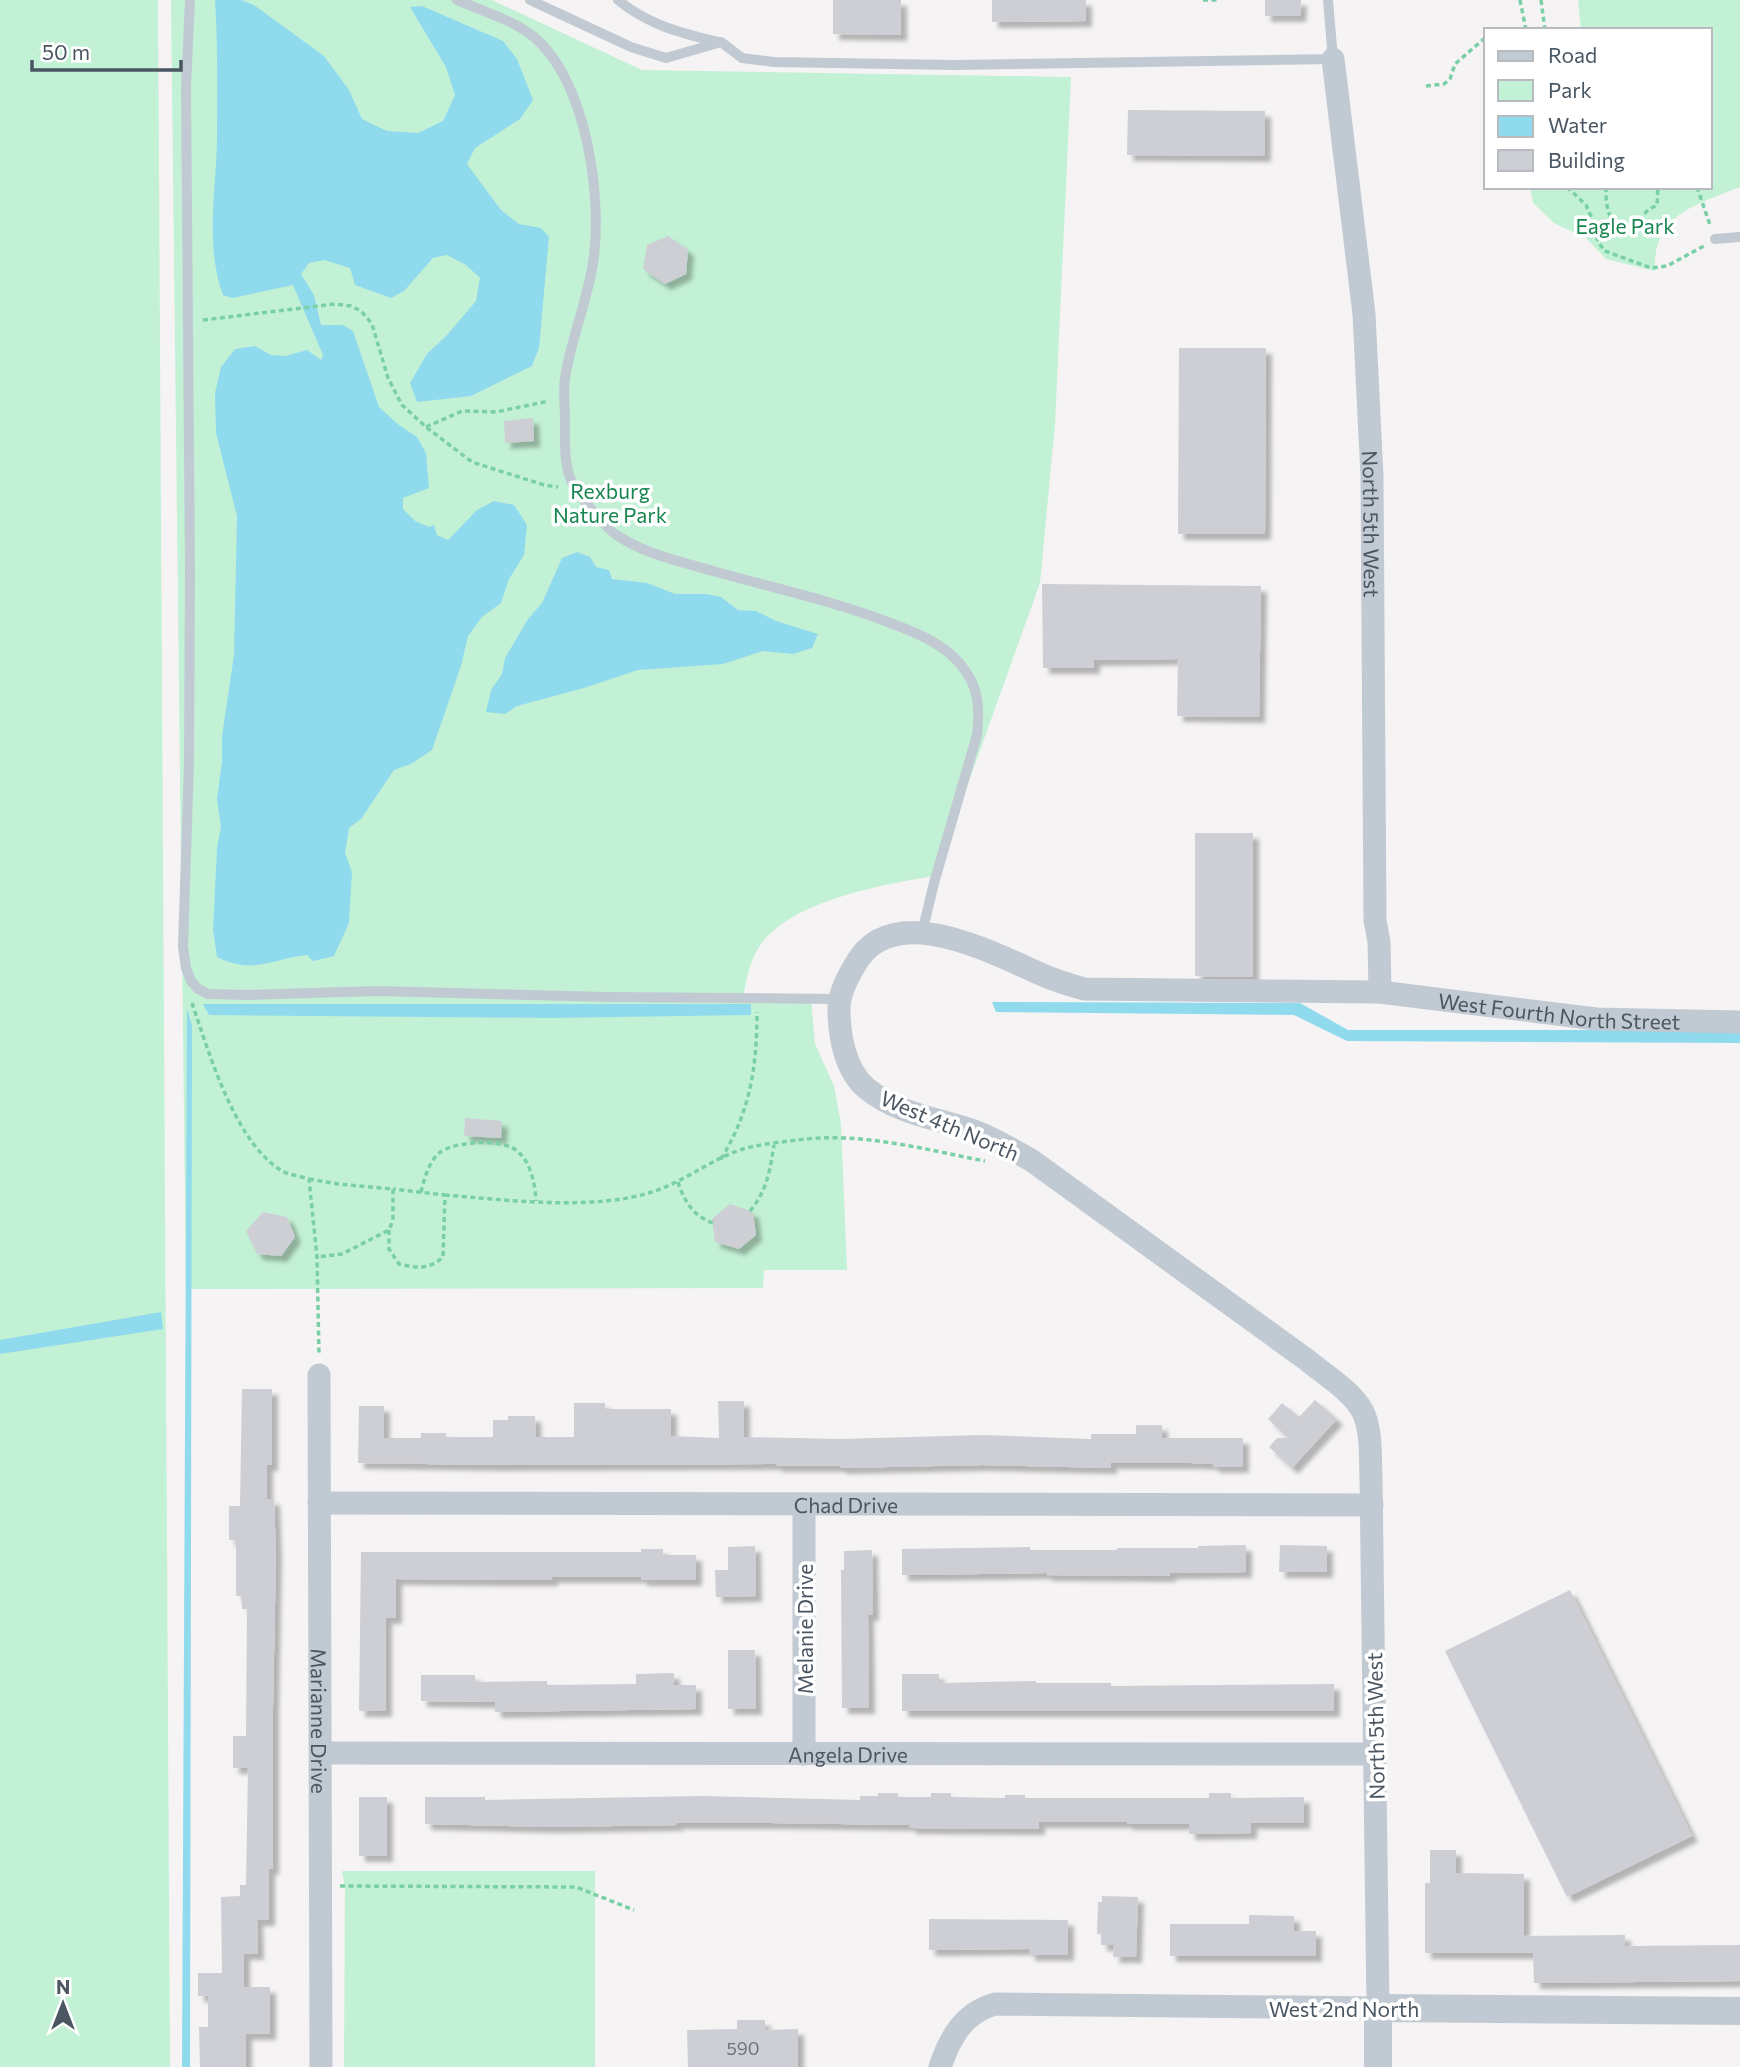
<svg xmlns="http://www.w3.org/2000/svg" width="1740" height="2067" font-family="Commissioner,sans-serif">
<style>
.green{fill:#c3f1d5}
.water{fill:#90daee}
.building{fill:#cdcfd5;filter:url(#shadow)}
.lines{fill:none;stroke-linecap:round;stroke-linejoin:round}
.path{stroke:#7ad0a6;stroke-width:3.5;stroke-dasharray:5 3.5;stroke-linecap:butt}
.service{stroke:#c1cad2;stroke-width:10}
.minor{stroke:#c1cad2;stroke-width:23}
.tertiary{stroke:#c1cad2;stroke-width:28}
.labels{text-anchor:middle;dominant-baseline:central;stroke-width:7;stroke-linejoin:round;paint-order:stroke}
.number-label{font-size:18px;fill:#6b747e}
.park-label{font-size:21px;fill:#17864f;stroke:#fff}
.street-label{font-size:21px;fill:#4a5661;stroke:#fff}
</style>
<defs>
<filter id="shadow"><feDropShadow dx="6" dy="6" stdDeviation="2" flood-color="#0004"/></filter>
</defs>
<rect width="100%" height="100%" fill="#f5f3f3"/>
<path class="green" d="M0,0H158L170,2067H0Z
M171,0H492L642,70L1071,77L1055,424L1040,583L935,876C884,884 789,901 759,947C749,963 746,981 743,999H811L815,1044L834,1086L841,1124L847,1270H764L763,1288L186,1289Z
M1578,0H1740V187C1696,205 1652,214 1655,271L1606,259L1586,238L1554,223L1533,203L1530,187H1710V30H1581Z
M342,1871H595V2067H344L345,1888Z"/>
<path class="water" d="M215,0H241L254,5L324,56L349,90L362,119L387,131L418,133L443,121L455,95L446,67L410,7L422,6L503,41L517,59L533,100L520,119L475,148L467,164L501,210L519,224L541,228L549,237L539,348L532,366L471,396L417,402L410,383L427,354L447,335L476,301L480,278L466,265L447,255L433,258L404,291L391,298L355,285L350,268L324,260L309,263L301,274L314,295L321,325H343L353,331L379,407L399,425L417,437L426,453L429,488L403,498V509L415,521L429,527L434,525L437,535L448,540L477,510L494,501L514,505L527,525L524,555L509,579L501,603L482,617L468,636L461,666L432,750L411,764L394,770L361,819L349,828L345,853L352,872L349,923L334,956L313,961L307,955C270,959 255,975 217,957L213,930L217,848L221,827L217,799L222,761V736L234,655L237,516L216,433L215,393L221,367L235,349L255,346L271,355L285,356L307,350L321,360L323,355L293,285L232,298L223,295C205,246 216,192 217,140C217,94 218,46 215,0Z
M577,552L590,557L596,567L609,570L612,579L647,583L675,594H706L721,597L738,610L756,611L776,621L818,634L812,648L793,654L763,651L723,664L638,670L584,688L517,706L505,714L486,712L491,690L502,674L505,658L528,619L542,603L562,558Z
M992,1002L1300,1003L1348,1030H1740V1043L1347,1041L1294,1015L996,1012Z
M203,1004H751V1015L551,1018L209,1015Z
M187,1009L192,1025L190,2067H182Z
M161,1312L163,1329L0,1354V1340Z"/>
<path class="building" d="M833,0H901V35L833,34Z
M992,0H1086V21L992,22Z
M1265,0H1301L1300,16H1265Z
M1128,110L1265,111V156L1127,155Z
M668,236L688,250L686,274L665,284L643,269L647,245Z
M1179,348H1266L1265,534H1178Z
M533,418L534,441L505,443L504,421Z
M1042,584L1261,586L1259,717L1177,716L1178,659L1094,660V668H1043Z
M1195,833H1253V977L1195,976Z
M465,1118L502,1121L501,1138L464,1136Z
M730,1204L753,1212L756,1235L739,1249L715,1242L712,1219Z
M263,1212L287,1217L295,1237L281,1256L257,1254L246,1231Z
M242,1389H272V1465H267V1499H274L276,1553L273,1706V1869H269V1920H257L258,1954H244V1987H270V2034H246V2067H200L199,2027H208V1996H198V1973H222L221,1897L240,1896V1885H246L248,1768H233V1736H246L247,1609H242V1596H236V1540H229V1506H240Z
M1315,1400L1337,1419L1292,1468L1269,1447L1277,1438H1288L1268,1419L1282,1403L1299,1417Z
M718,1401H744V1437L840,1439L983,1435L1091,1439V1434H1136V1425H1162V1438H1243V1467H1213V1464L1191,1463H1111V1468L983,1465L840,1468V1466H776V1464L493,1465L358,1463L359,1406H384V1438H421V1433H446V1437H493V1420H508V1416H535L536,1437H574V1403H605V1409H671V1436L719,1438Z
M1246,1545V1572L1170,1573V1576L1046,1575V1573L902,1575V1549L1030,1547V1550H1117V1548H1198V1546Z
M1280,1545L1327,1546V1572H1279Z
M755,1546L756,1596L716,1597L715,1570H728V1547Z
M641,1549H663V1555H696V1580H641V1577H552V1580H497L396,1579V1618H386V1711H359L361,1552H641Z
M872,1550L873,1615H868L869,1708H842L841,1570H844V1551Z
M1570,1590L1692,1836L1567,1897L1445,1651Z
M728,1650H755L756,1709H728Z
M674,1673V1685H696V1709L495,1712V1702L421,1701V1675H475V1682L547,1681V1685L636,1684V1674Z
M902,1674H939V1683L1036,1681V1683H1111V1686L1334,1684V1711H902Z
M878,1793H898V1797H931V1793H951V1797L1005,1798V1795H1025V1798H1209V1793H1231V1798L1304,1797V1823H1251V1833L1189,1834V1824H1127V1822H1039V1829L910,1828L909,1825L772,1823H677V1825L553,1827L425,1824V1797H485V1800L702,1796L860,1800V1796H878Z
M359,1797H387V1856H359Z
M1430,1850H1456V1873L1524,1874V1936L1625,1935V1946L1740,1945V1981L1534,1983L1533,1953H1425V1883H1430Z
M1102,1896L1138,1897L1136,1957H1113L1114,1945H1101V1934H1097L1098,1902H1102Z
M1249,1915L1294,1916V1931H1316V1956H1170V1924H1249Z
M929,1919L1068,1920V1955H1029V1949L929,1950Z
M737,2020H765V2030L798,2029V2067H688L687,2030L737,2029Z"/>
<g class="lines">
<path class="path" d="M1203,0H1218
M1520,0L1526,30
M1541,0L1545,30
M1426,86L1444,84L1450,79L1455,64L1486,37
M1567,187L1586,205L1594,223L1598,242L1605,251L1651,268L1667,266L1704,246
M1606,187C1605,204 1609,225 1624,234C1647,233 1636,222 1647,211C1650,208 1654,207 1657,205L1658,187
M1697,187L1710,225
M203,320L335,304L351,306L361,311L372,324L388,378L402,405L426,427L472,462L544,485L558,487
M426,427L462,411L496,412L549,401
M192,1003C209,1053 234,1139 279,1169C287,1175 300,1176 309,1179L317,1257L319,1355
M721,1159C750,1112 757,1067 757,1012
M309,1179L338,1184L393,1189V1220L389,1230L342,1254L317,1257
M678,1182C684,1201 693,1216 713,1223
M421,1192C424,1179 429,1162 439,1153C454,1141 503,1138 517,1151C531,1162 535,1184 536,1201
M445,1195C507,1200 592,1211 652,1192C684,1182 711,1159 743,1149C759,1144 790,1141 806,1139C866,1133 927,1150 985,1161
M750,1211C767,1191 770,1170 774,1145
M389,1230V1249L399,1264C416,1268 429,1270 443,1257L445,1195L393,1189
M340,1886L576,1887L634,1910"/>
<path class="service" d="M190,0L186,87L190,572L189,763L183,947L186,968L191,981L197,988L208,994L249,995L377,991L609,997L839,999
M457,0C482,11 513,20 534,37C587,81 603,199 593,263C587,302 571,339 565,378C563,391 565,406 565,420C565,442 563,469 575,488C584,501 605,528 618,536C645,554 682,562 713,571C773,588 835,601 893,624C917,633 944,644 961,665C979,686 980,709 977,735L934,883L922,933
M530,0L631,47L666,58L721,42L742,58L774,62L953,65L1333,59L1328,0
M618,0C648,25 681,33 718,42
M1715,239L1740,237"/>
<g class="minor">
<path id="s1" d="M1333,59L1364,314L1372,476L1375,920L1379,942L1380,992"/>
<path id="s2" d="M319,1375L321,2067"/>
<path id="s3" d="M319,1503L1372,1505"/>
<path d="M804,1504V1754"/>
<path id="s4" d="M321,1753L1375,1754"/>
<path id="s5" d="M940,2067C950,2038 963,2013 995,2004L1378,2008L1371,1478C1370,1458 1372,1431 1363,1412C1352,1391 1325,1375 1307,1360L1031,1160C1012,1150 994,1138 974,1131C936,1118 898,1114 866,1088C845,1070 839,1035 839,1009C839,994 847,978 855,965C892,897 994,954 1043,975C1056,981 1070,985 1084,989L1380,992L1596,1019L1740,1022"/>
</g>
<path class="tertiary" d="M1378,2067V2008L1740,2011"/>
</g>
<g class="labels">
<g class="number-label">
<text x="743" y="2048">590</text>
</g>
<g class="park-label">
<text x="1625" y="225">Eagle Park</text>
<text x="610" y="490">Rexburg<tspan x="610" dy="24">Nature Park</tspan></text>
</g>
<g class="street-label">
<text stroke="none"><textPath href="#s1" startOffset="467">North 5th West</textPath></text>
<text stroke="none"><textPath href="#s5" startOffset="2527">West Fourth North Street</textPath></text>
<text transform="translate(950 1125) rotate(23)">West 4th North</text>
<text stroke="none"><textPath href="#s3" startOffset="527">Chad Drive</textPath></text>
<text transform="translate(804 1629) rotate(-90)">Melanie Drive</text>
<text stroke="none"><textPath href="#s2" startOffset="346">Marianne Drive</textPath></text>
<text transform="translate(1375 1726) rotate(-91)">North 5th West</text>
<text stroke="none"><textPath href="#s4" startOffset="527">Angela Drive</textPath></text>
<text x="1344" y="2008">West 2nd North</text>
</g>
</g>
<rect x="1484" y="28" width="228" height="161" fill="#ffffff" stroke="#b7bbc0" stroke-width="2"/>
<rect x="1498" y="51" width="35" height="10" fill="#c1cad2" stroke="#b7bbc0" stroke-width="2"/>
<text x="1548" y="63" font-size="21" fill="#4a5661">Road</text>
<rect x="1498" y="80" width="35" height="21" fill="#c3f1d5" stroke="#b7bbc0" stroke-width="2"/>
<text x="1548" y="98" font-size="21" fill="#4a5661">Park</text>
<rect x="1498" y="116" width="35" height="21" fill="#90daee" stroke="#b7bbc0" stroke-width="2"/>
<text x="1548" y="133" font-size="21" fill="#4a5661">Water</text>
<rect x="1498" y="150" width="35" height="21" fill="#cdcfd5" stroke="#b7bbc0" stroke-width="2"/>
<text x="1548" y="168" font-size="21" fill="#4a5661">Building</text>
<g transform="translate(63 2004)" stroke="#ffffff" stroke-width="5" paint-order="stroke">
<path d="M0-5L12 26L0 18L-12 26Z" fill="#4a5661"/>
<text y="-10" font-size="19" font-weight="bold" text-anchor="middle" fill="#4a5661">N</text>
</g>
<path d="M32 60v10h149v-10" fill="none" stroke="#4a5661" stroke-width="3.5"/>
<text x="42" y="60" font-size="21" fill="#4a5661" stroke="#ffffff" stroke-width="5" paint-order="stroke">50 m</text>
</svg>
